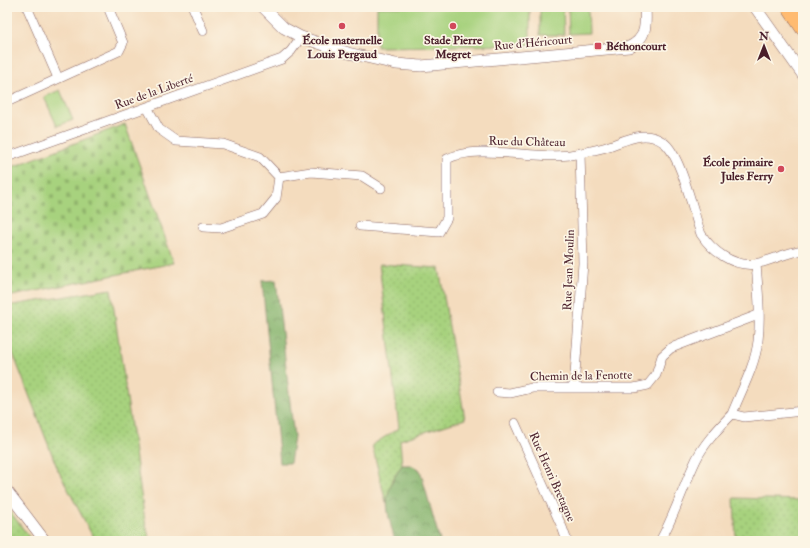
<svg xmlns="http://www.w3.org/2000/svg" width="810" height="548" font-family="'IM FELL Double Pica',serif">
<style>
.grass{fill:url(#grass-dots);stroke:#787854}
.forest{fill:url(#forest-crowns);stroke:#686a4c}
.cemetery{fill:url(#cemetery-stones);stroke:#787854}
.pitch{fill:#a7d27e;stroke:#787854}
.lines{fill:none;stroke-linecap:round;stroke-linejoin:round}
.minor-casing{stroke:#86615e;stroke-width:10}
.tertiary-casing{stroke:#86615e;stroke-width:12}
.primary-casing{stroke:#86615e;stroke-width:16}
.minor{stroke:#fff;stroke-width:9}
.tertiary{stroke:#fff;stroke-width:11}
.primary{stroke:#ffbb71;stroke-width:15}
.poi-dot{fill:#d1495b;stroke:#fcf5e5;stroke-width:1.5}
.labels{text-anchor:middle;dominant-baseline:central;stroke-width:3.5;stroke-linejoin:round;paint-order:stroke}
.poi-label{font-size:12px;font-weight:bold;fill:#4a1f2b;stroke:#fcf5e5}
.street-label{font-size:12px;fill:#4a1f2b;stroke:#fcf5e5}
</style>
<defs>
<pattern id="grass-dots" width="8" height="8" patternUnits="userSpaceOnUse"><rect width="8" height="8" fill="#a7d27e"/><path d="M2 2h.1M6 6h.1" fill="none" stroke="#91b46d" stroke-width="1.8" stroke-linecap="round"/></pattern>
<pattern id="forest-crowns" width="20" height="18" patternUnits="userSpaceOnUse"><rect width="20" height="18" fill="#85b46d"/><path d="M2 6a3 3 0 1 1 6 0M12 15a3 3 0 1 1 6 0" fill="none" stroke="#6f925a"/></pattern>
<pattern id="cemetery-stones" width="16" height="16" patternUnits="userSpaceOnUse"><rect width="16" height="16" fill="#a7d27e"/><path d="M2 7V4a2 2 0 0 1 4 0v3zM10 15v-3a2 2 0 0 1 4 0v3z" fill="#91b46d"/></pattern>
</defs>
<rect width="100%" height="100%" fill="#fcf5e5"/>
<filter id="ink" filterUnits="userSpaceOnUse"><feTurbulence type="fractalNoise" baseFrequency=".025" numOctaves="2"/><feDisplacementMap in="SourceGraphic" scale="8" xChannelSelector="R" yChannelSelector="G"/><feConvolveMatrix kernelMatrix="1 2 1 2 8 2 1 2 1" color-interpolation-filters="sRGB"/></filter>
<filter id="wash" filterUnits="userSpaceOnUse"><feTurbulence type="fractalNoise" baseFrequency=".012" numOctaves="4" result="noise"/><feDisplacementMap in="SourceGraphic" scale="16" xChannelSelector="R" yChannelSelector="G"/><feGaussianBlur stdDeviation="0.9" result="paint"/><feColorMatrix in="noise" values="0 0 0 0 0 0 0 0 0 0 0 0 0 0 0 0 0 1.4 0 .05"/><feComposite in="paint" operator="in"/></filter>
<g filter="url(#wash)">
<rect width="100%" height="100%" fill="#f4dcbe"/>
<path class="grass" d="M379,264L439,268L465,419L400,440L402,465L393,479L386,503L372,445L399,428Z
M111,289L145,521L150,541H95L58,470L7,338V306Z
M734,498L803,500V541H736Z
M7,507L32,541H7Z"/>
<path class="forest" d="M276,280L294,437L290,463H280L262,281Z
M411,465L420,470L440,541H395C386,506 381,497 402,465Z"/>
<path class="cemetery" d="M125,124L174,263L7,297V169Z"/>
<path class="pitch" d="M377,7H530V45L377,47Z
M540,7H563L564,35H540Z
M568,7H588L589,33L569,34Z
M60,90L73,120L57,126L44,97Z"/>
</g>
<g filter="url(#ink)">
<g class="lines">
<defs>
<path id="minor" d="M27,7L58,78
M193,7L203,31
M7,102L119,51L123,43L108,7
M147,107L159,129L176,141L223,144L260,157L279,177L276,198L263,214L221,228L203,227
M7,157L282,59L291,51L301,37
M279,177L311,172L362,176L381,188
M360,226L439,232L447,218V159C478,143 535,160 570,155C581,153 592,151 603,148C624,142 643,128 663,142C681,154 693,212 701,234C712,251 733,267 755,264C771,261 787,252 803,250
M574,388L583,263L580,153
M497,392L510,393L532,388H634L648,385L656,375L662,356L671,348L758,315
M732,414C741,391 755,366 758,341C761,316 758,289 756,264
M515,423L562,527L567,541
M660,541C675,515 683,487 696,460C704,443 719,428 732,414L744,417L803,411"/>
<path id="tertiary" d="M263,7L284,28L301,37L348,53L396,64L421,66L629,47C647,39 646,24 645,7
M755,7L803,75
M7,491L45,541"/>
<path id="primary" d="M789,7L803,28"/>
</defs>
<use href="#minor" class="minor-casing"/>
<use href="#tertiary" class="tertiary-casing"/>
<use href="#primary" class="primary-casing"/>
<use href="#minor" class="minor"/>
<use href="#tertiary" class="tertiary"/>
<use href="#primary" class="primary"/>
</g>
</g>
<g class="poi-dot">
<circle cx="342" cy="26" r="4"/>
<circle cx="453" cy="26" r="4"/>
<rect x="594" y="42" width="8" height="8" rx="2"/>
<circle cx="781" cy="169" r="4"/>
</g>
<g class="labels">
<g class="poi-label">
<text x="342" y="40">École maternelle<tspan x="342" dy="14">Louis Pergaud</tspan></text>
<text x="453" y="40">Stade Pierre<tspan x="453" dy="14">Megret</tspan></text>
<text x="606" y="46" text-anchor="start">Béthoncourt</text>
<text x="773" y="162" text-anchor="end">École primaire<tspan x="773" dy="14">Jules Ferry</tspan></text>
</g>
<g class="street-label">
<text transform="translate(533 43) rotate(-5)">Rue d'Héricourt</text>
<text transform="translate(154 92) rotate(-20)">Rue de la Liberté</text>
<text transform="translate(527 142) rotate(1)">Rue du Château</text>
<text transform="translate(569 270) rotate(-88)">Rue Jean Moulin</text>
<text transform="translate(581 376) rotate(-1)">Chemin de la Fenotte</text>
<text transform="translate(552 477) rotate(66)">Rue Henri Bretagne</text>
</g>
</g>
<rect width="810" height="548" fill="none" stroke="#fcf5e5" stroke-width="24"/>
<g transform="translate(764 46)" stroke="#fcf5e5" stroke-width="3" paint-order="stroke">
<path d="M0-3L7 15L0 10L-7 15Z" fill="#4a1f2b"/>
<text y="-6" font-size="11" font-weight="bold" text-anchor="middle" fill="#4a1f2b">N</text>
</g>
</svg>
